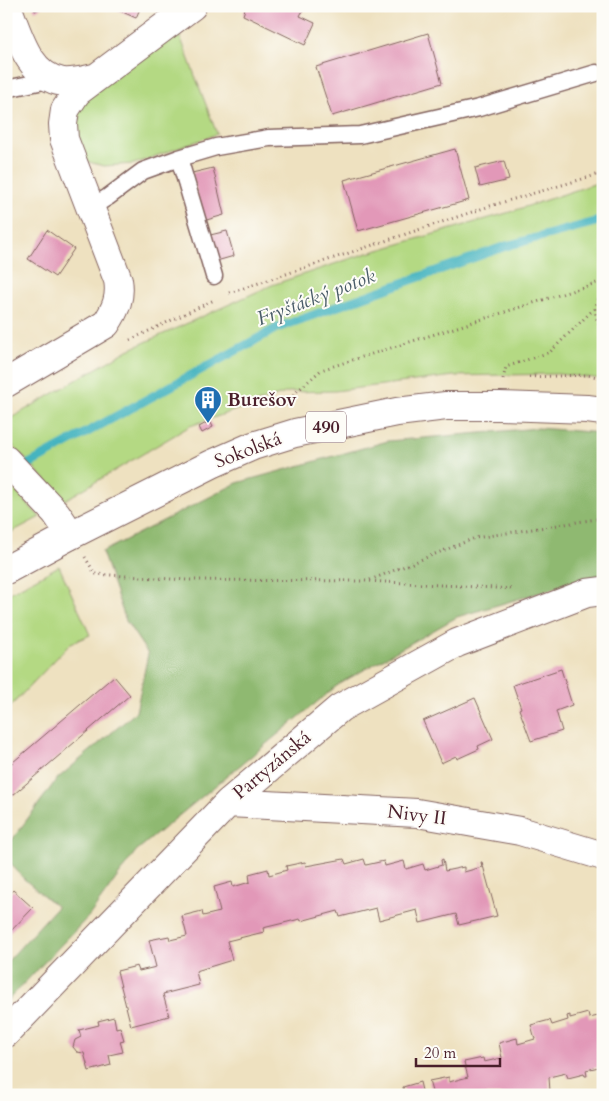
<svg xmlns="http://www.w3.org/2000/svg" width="609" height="1101" font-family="Cardo,serif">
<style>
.green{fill:#b4d983;stroke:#7f7c57}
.forest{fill:#8fb971;stroke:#6c6c4e}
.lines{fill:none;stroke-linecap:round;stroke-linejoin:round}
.stream{stroke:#45b4c0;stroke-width:9}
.building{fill:#e298b8}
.service-casing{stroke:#83635f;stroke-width:19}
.minor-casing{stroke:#83635f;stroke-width:30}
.primary-casing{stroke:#83635f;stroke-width:30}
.path{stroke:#83635f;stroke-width:3;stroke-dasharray:1 4;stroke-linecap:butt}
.service{stroke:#fff;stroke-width:16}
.minor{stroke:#fff;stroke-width:28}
.primary{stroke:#fff;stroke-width:28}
.labels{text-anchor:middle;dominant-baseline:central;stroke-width:4;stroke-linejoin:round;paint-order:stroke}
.shield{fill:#fdfcf7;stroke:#806168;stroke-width:1}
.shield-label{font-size:18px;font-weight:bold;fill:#4a1f2b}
.poi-label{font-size:19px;font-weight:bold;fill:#4a1f2b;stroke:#fdfcf7;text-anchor:start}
.street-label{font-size:19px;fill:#4a1f2b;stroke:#fdfcf7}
.water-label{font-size:20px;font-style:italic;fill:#485b67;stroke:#fdfcf7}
</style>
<rect width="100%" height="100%" fill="#fdfcf7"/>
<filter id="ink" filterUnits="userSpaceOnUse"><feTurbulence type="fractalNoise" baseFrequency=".02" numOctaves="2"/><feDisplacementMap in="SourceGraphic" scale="10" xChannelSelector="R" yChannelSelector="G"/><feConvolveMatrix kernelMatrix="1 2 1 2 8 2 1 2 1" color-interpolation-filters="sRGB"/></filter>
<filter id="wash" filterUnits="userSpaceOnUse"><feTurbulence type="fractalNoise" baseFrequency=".0096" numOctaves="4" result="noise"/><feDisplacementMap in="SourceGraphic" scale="20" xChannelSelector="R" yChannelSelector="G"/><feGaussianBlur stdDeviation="1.12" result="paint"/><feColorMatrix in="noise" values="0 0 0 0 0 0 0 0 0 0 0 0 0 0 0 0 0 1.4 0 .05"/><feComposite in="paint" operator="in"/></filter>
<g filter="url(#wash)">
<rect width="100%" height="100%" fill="#eee1c0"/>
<path class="green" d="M177,28L217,134L134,164L104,166L85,161L72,123L88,93Z
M603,181V379L558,374L454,376L335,391L288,392L190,426L65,500L6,439V421L128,350L272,285L361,255L507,213Z
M6,481L40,517L6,535Z
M59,566L90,635L71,643L6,711V595Z"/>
<path class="forest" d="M538,428L603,433V574L457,617L339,684L136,851L89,916L6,1002V963L57,907L24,879L6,858V848L57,779L136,712L148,654L126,621L102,552L237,483L388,441Z"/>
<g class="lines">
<path class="stream" d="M20,469L277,328L506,246L603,220"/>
</g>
<g id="blocks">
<path class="building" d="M33,6H44L35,11Z
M109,6H141L136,18Z
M246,6H305L300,16L315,23L305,45L243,15Z
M428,33L442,83L332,116L316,67Z
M455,149L469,200L358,231L344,180Z
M504,161L509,180L480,187L475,168Z
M213,168L224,215L203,221L192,173Z
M47,230L74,249L55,277L28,259Z
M227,231L234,256L213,262L206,236Z
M210,421L213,427L202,433L199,427Z
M561,669L572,705L556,711L562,731L531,741L519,709L521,708L513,685Z
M114,676L130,695L6,801V768Z
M475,698L493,739L478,746L479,749L457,759L456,756L441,763L423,721Z
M344,859L346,864L364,859L366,865L384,861L385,866L404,861L406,869L423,864L425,870L442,865L441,860L443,859L445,871L464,867V872L482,867L481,862H482L497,916L459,925L456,914L420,923L417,910L379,920L376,908L340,917L338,911L301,921L300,919L263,928L264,932L227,941L232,960L196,971L199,985L163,994L169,1016L131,1026L117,971L137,966L139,971L156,967L149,940L169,936L170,940L187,936L182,916L202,911L203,916L220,912L214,887L232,882L233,887L250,882L249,874L268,869L269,875L287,870L286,866L305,862L306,866Z
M13,890L33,908L6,936V898Z
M588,1013L589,1018L603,1015V1066L586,1070L587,1076H585L584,1074L568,1078L566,1073L549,1077L550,1092L541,1095H533L532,1092L519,1095H433L429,1081L449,1077V1082L468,1077L464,1062L483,1058L484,1062L502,1058L499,1043L517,1038L518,1044L535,1039L531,1025L550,1020L552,1025L568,1020L567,1016L570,1015V1018Z
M114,1017L116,1028L120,1027L124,1040L120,1041L123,1052L109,1055L111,1065L89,1071L84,1053L77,1052L73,1047L75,1040L81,1037L79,1030L99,1025L98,1021Z
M420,1082L423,1095H394L404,1092L403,1087Z"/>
</g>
</g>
<g filter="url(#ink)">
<use href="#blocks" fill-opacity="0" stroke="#83635f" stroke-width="1"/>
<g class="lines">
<defs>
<path id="service" d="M6,89L53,79
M179,158L214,276
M92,207L108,197L143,171L179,158L216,147L269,138L360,135L479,108L596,73"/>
<path id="minor" d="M7,6C18,33 28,77 63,82C73,83 84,80 94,78
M6,383L106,324C116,309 121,297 118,280L64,139L63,124L65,110L77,92L192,6
M6,460L56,513L71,535
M228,803L417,813L520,831L603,856
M6,1033L228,803L340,708L457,643L587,593L603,591"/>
<path id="primary" d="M6,570L71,535L212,464L253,446L295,433L397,412L446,406H499L587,409L603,411"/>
</defs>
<use href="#service" class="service-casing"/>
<use href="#minor" class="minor-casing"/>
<use href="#primary" class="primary-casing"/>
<path class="path" d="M603,290C594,304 592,316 603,330
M229,293L490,206L603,173
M130,340L214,300
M529,377L587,375L603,378
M503,379L506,367L550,352L594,309
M286,406L285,402L321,370L603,281
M85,557L95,574L187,580L368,581L514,589
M370,580L475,538L603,518"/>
<use href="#service" class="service"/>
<use href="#minor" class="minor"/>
<use href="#primary" class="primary"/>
</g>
</g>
<defs>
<symbol id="building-pin" viewBox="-11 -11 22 30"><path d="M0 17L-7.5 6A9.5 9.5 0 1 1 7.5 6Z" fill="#1f6fb2" stroke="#fdfcf7"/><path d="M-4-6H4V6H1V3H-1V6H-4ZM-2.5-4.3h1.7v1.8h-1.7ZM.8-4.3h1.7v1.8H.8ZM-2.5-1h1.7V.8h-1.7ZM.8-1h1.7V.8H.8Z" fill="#fff"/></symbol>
</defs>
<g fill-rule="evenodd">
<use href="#building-pin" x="192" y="384" width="32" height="43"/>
</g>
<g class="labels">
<rect class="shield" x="306" y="411.5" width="40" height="31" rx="4"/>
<g class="shield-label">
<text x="326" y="427">490</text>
</g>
<g class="poi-label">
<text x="227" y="400">Burešov</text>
</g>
<g class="street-label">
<text transform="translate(248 450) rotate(-21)">Sokolská</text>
<text transform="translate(272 765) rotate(-40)">Partyzánská</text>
<text transform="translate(417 815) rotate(7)">Nivy II</text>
</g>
<g class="water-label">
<text transform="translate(316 297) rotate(-21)">Fryštácký potok</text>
</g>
</g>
<rect width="609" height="1101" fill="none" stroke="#fdfcf7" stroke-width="25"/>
<path d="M416 1058v8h84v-8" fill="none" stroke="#4a1f2b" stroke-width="2.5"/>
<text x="424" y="1058" font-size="15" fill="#4a1f2b" stroke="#fdfcf7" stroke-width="4" paint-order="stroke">20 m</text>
</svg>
